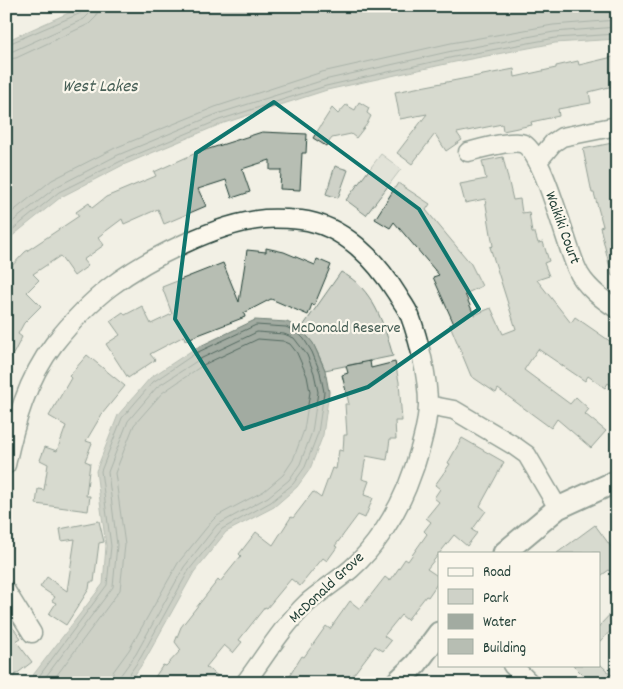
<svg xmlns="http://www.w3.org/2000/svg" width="623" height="689" font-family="Dekko,sans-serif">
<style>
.green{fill:#cfd2c8;stroke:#77887e}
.water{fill:#a2aba1;stroke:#6e7f75}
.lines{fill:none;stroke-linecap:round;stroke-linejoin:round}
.shore{stroke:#536960;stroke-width:1}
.building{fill:#b7beb3;stroke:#1f3d34}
.minor-casing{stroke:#1f3d34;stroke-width:21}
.tertiary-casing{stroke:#1f3d34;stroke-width:25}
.minor{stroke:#fbf7ec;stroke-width:18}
.tertiary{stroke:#fbf7ec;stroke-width:21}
.marked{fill:none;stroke:#0f766e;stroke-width:4;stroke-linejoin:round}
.labels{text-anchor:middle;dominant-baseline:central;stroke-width:4.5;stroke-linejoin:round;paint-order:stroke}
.street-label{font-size:16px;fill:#1f3d34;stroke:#fbf7ec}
.park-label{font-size:16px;fill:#425b52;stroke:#fbf7ec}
.water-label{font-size:18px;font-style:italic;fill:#465e55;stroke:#fbf7ec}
</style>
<rect width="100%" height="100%" fill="#f2f0e5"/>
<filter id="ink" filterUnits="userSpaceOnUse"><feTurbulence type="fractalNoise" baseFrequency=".02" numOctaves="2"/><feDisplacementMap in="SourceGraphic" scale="10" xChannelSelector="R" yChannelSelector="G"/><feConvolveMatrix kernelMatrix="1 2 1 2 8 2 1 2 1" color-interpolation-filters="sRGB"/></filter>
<g filter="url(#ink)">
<path class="green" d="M381,154L401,169L366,215L346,200Z
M335,166L348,170L338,198L326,194Z
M341,272C373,288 384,324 393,356L325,370C319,355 313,341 301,329Z"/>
<path class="water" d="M84,6H617V39L555,43L455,62L327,90L221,124L123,165L61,197L6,241V41Z
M255,320L287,322L301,329L313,343L325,370L329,392L323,435L310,469L297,487L274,507L226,532L194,572L145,660L129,683H27L103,584L106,546L96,471L118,415L150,378L194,349Z"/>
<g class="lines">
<path class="shore" d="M6,45L81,13L84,10L85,6
M6,52L13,51L84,19L89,14L91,6
M6,59L16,58L89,24L96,17L99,6
M6,217L52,180L115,148L215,107L322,72L451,43L553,25L617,20
M6,227L56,187L118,155L217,114L324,80L452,51L554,32L617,27
M6,235L59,192L121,161L219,120L326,86L454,57L555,38L617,34
M34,683L107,585L111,546L101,471L122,418L153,382L196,353L256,325L286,327L298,333L304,339L312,352L320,372L324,392L318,433L305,467L293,484L271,502L222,529L189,570L141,657L126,679L125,683
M41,683L113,587L117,545L108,472L128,421L157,387L200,359L257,332L284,334L294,338L307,355L314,373L318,392L312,432L300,464L289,480L268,497L217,525L184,567L136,654L120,676L119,683
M51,683L120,590L125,545L115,473L134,425L162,393L203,365L258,339L283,341L290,344L297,353L307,376L310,392L304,430L293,460L283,475L264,491L217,516L212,521L178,563L129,650L113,672L111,683"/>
</g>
<path class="building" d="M617,56V85L589,92L591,103L558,109L559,116L531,122L532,125L503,131L502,124L457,133L462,140L446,151L435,134L412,164L397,153L427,114L400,119L395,92L514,69L515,77L556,68V66L578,61L579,65Z
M359,102L369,108L367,113L371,116L367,124L356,138L351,134L332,138L326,146L313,138L332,108L338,114L346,105L355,110Z
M262,132L307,134L306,153H302L300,190L280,189L281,170H270V160L242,169L250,192L232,198L226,180L198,189L206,206L164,224L158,209L124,224L122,219L98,237L104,245L83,260L88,266L74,276L60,256L33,274L39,280L27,292L41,306L24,323L18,334L22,337L6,368V272L25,252L79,216L76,212L89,203L92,208L106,197L156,176L154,172L196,153Z
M617,142V275L612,276L600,227L603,226L594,193H592L583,149Z
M503,157L513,200L520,199L522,213L529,212L532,233H535L538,243L543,242L549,261L544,263L549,276L537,280L571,323L575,317L617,346V390L608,383L605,388L588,376L585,381L538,349L524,370L570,404L576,397L589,409L585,414L606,431L591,448L557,419L551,428L498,389L496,393L471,376L450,325L454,324L433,277L439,275L394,222L390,228L375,219L398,183L430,204L426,210L471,264L482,286L465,294L474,315L491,308L503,334L516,329L490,247L493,246L485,199L465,203L460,184L486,179L482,161Z
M266,248L284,252L315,265L317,259L331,265L314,306L312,304L308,315L271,299L244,313L245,317L185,340L184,336L150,354L155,360L128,378L106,344L120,335L110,321L123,312L125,315L142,306L151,324L172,314L162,287L223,263L239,302L247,250L266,252Z
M87,355L125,386L102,414L86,441L92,443L85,461L90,463L86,496H90L88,511L36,504L38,489L44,490L48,464L40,460L45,447L57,451L66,426L49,416L71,378L69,376Z
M370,361L371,368L395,362L399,382L402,421H395L396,439H390L387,460L366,456L362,479L369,481L364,495L373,498L365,518L358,515L335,546L337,547L327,561L323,558L300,586L291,579L267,608L265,607L239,640L242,642L233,653L224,645L206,667L218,676L213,683H151L163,665L166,666L181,650L175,642L181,627L218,580L220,582L241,556L239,554L256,532L273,545L291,517L293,518L313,492L321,498L332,468L336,469L339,450L343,451L344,435H347L345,404H349L342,375L348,373L346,366Z
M462,438L504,462L480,506L486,511L472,530L477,533L467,546L454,535L427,569L439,577V581L428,597L426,596L407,620L401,615L384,636L391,641L383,651L375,646L347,683H285L302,656L304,657L326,626L330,629L350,601L360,609L385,577L390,581L405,559L408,561L427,534L424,531L431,522L426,518L439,502L434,498L440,489L435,485L450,464L448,463Z
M99,521L104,542L99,543L94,582H90L89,589L66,625L49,614L56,603L52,601L55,597L40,587L47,577L67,591L75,539L62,541L60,529Z
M595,525L617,555V578L609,570L599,577V553H557Z
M617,607V625L599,642V626Z
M6,619L21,638L16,641L32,662L6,682Z
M573,665H601L617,680V683H591Z"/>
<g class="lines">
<defs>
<path id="minor" d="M468,152C480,149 513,139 524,144C545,157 565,243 577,269C584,286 602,299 617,309
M538,161L553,143L562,137L617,126
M428,405L454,410L513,445L527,455L558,508
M6,465C15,423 27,379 54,344C70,324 89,303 110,287C148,258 218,223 265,219C277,218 290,219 301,220C343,225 376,260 397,294C401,301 407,308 410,316C419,340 428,378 428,404C428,427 416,465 407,487C395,516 375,548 351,569C337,581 321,591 307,603C283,626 265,656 245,683
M6,591L32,633
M512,665L530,683"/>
<path id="tertiary" d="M504,553L558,508L617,481
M396,683L416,664L439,633"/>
</defs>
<use href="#minor" class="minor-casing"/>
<use href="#tertiary" class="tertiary-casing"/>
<use href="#minor" class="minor"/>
<use href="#tertiary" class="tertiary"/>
</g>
</g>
<path d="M0 0H623V689H0ZM274,102L419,209L479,309L368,387L243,429L175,319L196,153Z" fill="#f2f0e5" fill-opacity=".55" fill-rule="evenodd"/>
<path class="marked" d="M274,102L419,209L479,309L368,387L243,429L175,319L196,153Z"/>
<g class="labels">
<g class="street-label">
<text transform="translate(562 228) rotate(70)">Waikiki Court</text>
<text transform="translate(327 588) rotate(-43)">McDonald Grove</text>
</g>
<g class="park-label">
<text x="346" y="328">McDonald Reserve</text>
</g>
<g class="water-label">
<text x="100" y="87">West Lakes</text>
</g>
</g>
<rect width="623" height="689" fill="none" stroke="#fbf7ec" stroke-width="25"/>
<rect x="12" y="12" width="598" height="664" fill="none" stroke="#1f3d34" stroke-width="2" filter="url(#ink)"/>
<rect x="438" y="552" width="162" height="115" fill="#fbf7ec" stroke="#a3ada2"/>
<rect x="448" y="568" width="25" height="8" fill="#fbf7ec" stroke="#a3ada2"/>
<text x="483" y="576" font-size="15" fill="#1f3d34">Road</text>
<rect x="448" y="589" width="25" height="15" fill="#cfd2c8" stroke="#a3ada2"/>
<text x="483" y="602" font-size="15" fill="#1f3d34">Park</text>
<rect x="448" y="614" width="25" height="15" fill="#a2aba1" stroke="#a3ada2"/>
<text x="483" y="626" font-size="15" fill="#1f3d34">Water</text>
<rect x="448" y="639" width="25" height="15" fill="#b7beb3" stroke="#a3ada2"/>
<text x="483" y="652" font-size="15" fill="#1f3d34">Building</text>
</svg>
